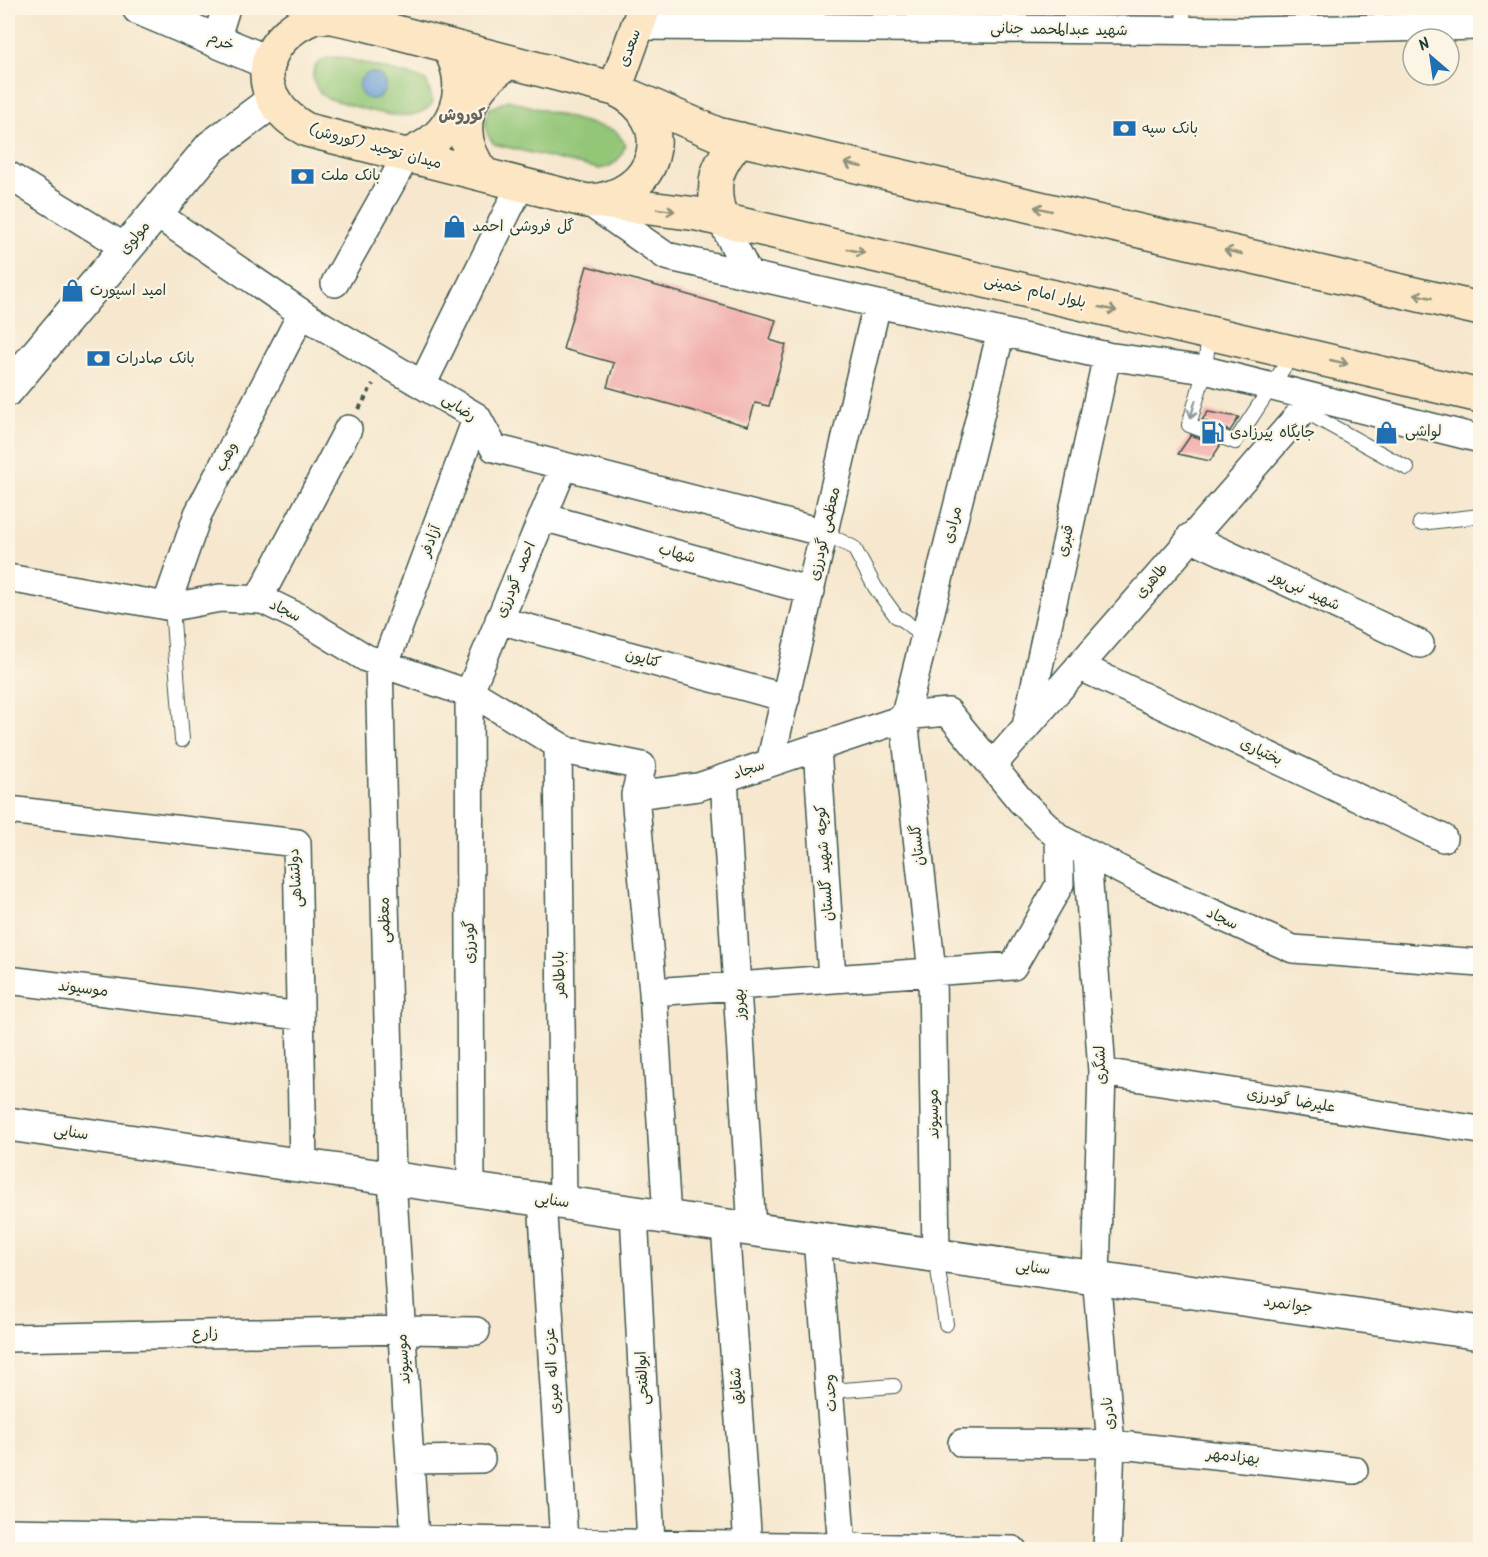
<svg xmlns="http://www.w3.org/2000/svg" width="1488" height="1557" font-family="Kalam,'Playpen Sans Arabic',sans-serif">
<style>
.green{fill:#93c677;stroke:#598256;stroke-width:1.5}
.water{fill:#6b9ed7;stroke:#456e86;stroke-width:1.5}
.building{fill:#f1acaa}
.lines{fill:none;stroke-linecap:round;stroke-linejoin:round}
.service-casing{stroke:#3f564b;stroke-width:16}
.minor-casing{stroke:#3f564b;stroke-width:30}
.tertiary-casing{stroke:#3f564b;stroke-width:36}
.secondary-casing{stroke:#3f564b;stroke-width:36}
.path{stroke:#3f564b;stroke-width:4;stroke-dasharray:4.5 4.5;stroke-linecap:butt}
.service{stroke:#fff;stroke-width:14}
.minor{stroke:#fff;stroke-width:27}
.tertiary{stroke:#fff;stroke-width:33}
.secondary{stroke:#fce6c4;stroke-width:33}
.oneway{stroke:#8e927c}
.oneway2{stroke:#8f9e9a}
.labels{text-anchor:middle;dominant-baseline:central;stroke-width:4.5;stroke-linejoin:round;paint-order:stroke}
.street-label{font-size:15px;fill:#1f3d34;stroke:#fcf5e5}
.poi-label{font-size:15px;fill:#1f3d34;stroke:#fcf5e5;text-anchor:start}
.neighbourhood-label{font-size:16px;font-weight:bold;fill:#68645d;stroke:#fcf5e5}
</style>
<rect width="100%" height="100%" fill="#fcf5e5"/>
<filter id="ink" filterUnits="userSpaceOnUse"><feTurbulence type="fractalNoise" baseFrequency=".0167" numOctaves="2"/><feDisplacementMap in="SourceGraphic" scale="12" xChannelSelector="R" yChannelSelector="G"/><feConvolveMatrix kernelMatrix="1 2 1 2 8 2 1 2 1" color-interpolation-filters="sRGB"/></filter>
<filter id="wash" filterUnits="userSpaceOnUse"><feTurbulence type="fractalNoise" baseFrequency=".008" numOctaves="4" result="noise"/><feDisplacementMap in="SourceGraphic" scale="24" xChannelSelector="R" yChannelSelector="G"/><feGaussianBlur stdDeviation="1.35" result="paint"/><feColorMatrix in="noise" values="0 0 0 0 0 0 0 0 0 0 0 0 0 0 0 0 0 1.4 0 .05"/><feComposite in="paint" operator="in"/></filter>
<g filter="url(#wash)">
<rect width="100%" height="100%" fill="#f6e7ce"/>
<path class="green" d="M340,57L420,78L427,82L433,102C414,131 355,105 326,98C305,81 309,56 340,57Z
M508,100L616,131L625,144C622,159 614,167 599,169L494,144C484,132 483,123 489,109Z"/>
<path class="water" d="M359 86a13 13 0 1 1 26 0a13 13 0 1 1-26 0Z"/>
<g id="blocks">
<path class="building" d="M587,266L776,320L770,340L786,345L769,406L755,403L748,426L607,387L614,363L563,349Z
M1208,412L1239,417L1230,431L1202,420Z
M1191,435L1220,446L1210,461L1178,454Z"/>
</g>
</g>
<g filter="url(#ink)">
<use href="#blocks" fill-opacity="0" stroke="#3f564b" stroke-width="1.5"/>
<g class="lines">
<defs>
<path id="service" d="M1183,8L1184,31
M1209,332L1205,370L1189,425L1235,442L1294,352
M1301,409L1407,468
M1420,523L1480,516
M825,533L854,548L875,587L896,616L905,621L924,639
M172,607L182,740
M936,1256L946,1324
M831,1391L894,1386"/>
<path id="minor" d="M638,26L1247,31L1480,26
M216,40L226,8
M8,175L126,248
M587,201L666,256L1107,356L1205,370L1480,439
M155,213L309,318L477,417L494,448L825,533
M721,220L749,275
M335,283L407,155
M422,385L521,184
M543,517L811,591
M1190,537L1420,644
M8,578L172,607L220,598L263,600L302,619L366,658L481,698L568,751L642,766L635,795L698,787L914,715L948,712L1020,800L1059,838L1146,883L1293,949L1480,963
M258,600L348,429
M166,606L198,514L302,313
M499,620L786,698
M379,662L392,1179L415,1539
M385,664L477,417
M1079,666L1443,838
M1026,726L1107,356
M558,745L563,1203
M817,747L832,979
M770,763L877,304
M992,766L1314,398
M724,778L752,1230
M635,795L653,992L667,1218
M8,810L297,843L303,1166
M1087,855L1102,1072L1096,1276L1111,1444L1107,1550
M8,980L300,1016
M653,992L1013,966L1060,884L1059,838
M1102,1072L1480,1130
M471,1190L469,693L564,466
M542,1200L564,1541
M634,1213L651,1543
M725,1226L748,1545
M817,1239L842,1547
M936,1256L932,972L904,719L1001,332
M8,1338L402,1330L476,1331
M962,1443L1111,1444L1354,1470
M411,1460L481,1459
M8,1532L1013,1550"/>
<path id="tertiary" d="M139,8L269,63
M8,389L211,147L274,100
M8,1124C499,1194 990,1260 1480,1333"/>
<path id="secondary" d="M315,17H332L365,24L615,89C681,119 658,200 587,201L307,130C249,99 256,40 315,17Z
M615,89L644,8
M632,97L717,134L1480,309
M407,155C454,138 475,89 447,45
M484,175C450,133 466,87 510,62
M601,202L697,214L1480,396
M721,220C710,184 715,166 740,139"/>
</defs>
<use href="#service" class="service-casing"/>
<use href="#minor" class="minor-casing"/>
<use href="#tertiary" class="tertiary-casing"/>
<use href="#secondary" class="secondary-casing"/>
<path class="path" d="M359,409L373,384"/>
<use href="#service" class="service"/>
<use href="#minor" class="minor"/>
<use href="#tertiary" class="tertiary"/>
<use href="#secondary" class="secondary"/>
</g>
<defs><path id="oneway-shaft" d="M-6 0H5M1.5-3L5.5 0L1.5 3" fill="none" stroke-width="1.6" stroke-linecap="round" stroke-linejoin="round" transform="scale(1.5)"/></defs>
<g class="oneway">
<use href="#oneway-shaft" transform="translate(853 165) rotate(-167)"/>
<use href="#oneway-shaft" transform="translate(1043 209) rotate(-167)"/>
<use href="#oneway-shaft" transform="translate(666 210) rotate(7)"/>
<use href="#oneway-shaft" transform="translate(856 251) rotate(13)"/>
<use href="#oneway-shaft" transform="translate(1233 252) rotate(-167)"/>
<use href="#oneway-shaft" transform="translate(1423 296) rotate(-167)"/>
<use href="#oneway-shaft" transform="translate(1108 309) rotate(13)"/>
<use href="#oneway-shaft" transform="translate(1339 362) rotate(13)"/>
</g>
<use class="oneway2" href="#oneway-shaft" transform="translate(1193 409) rotate(106)"/>
</g>
<defs>
<symbol id="bank-bare" viewBox="-9 -9 18 18"><path d="M-6-4H6V4H-6ZM0-2.3a2.3 2.3 0 1 0 0 4.6a2.3 2.3 0 1 0 0-4.6Z" fill="#1f6fb2" stroke="#fcf5e5" stroke-width="2.5" paint-order="stroke"/></symbol>
<symbol id="shop-bare" viewBox="-9 -9 18 18"><path d="M-5-2.5h2.3a2.7 3.5 0 0 1 5.4 0H5L5.5 6h-11ZM-1.5-2.5h3a1.5 2.3 0 0 0-3 0Z" fill="#1f6fb2" stroke="#fcf5e5" stroke-width="2.5" paint-order="stroke"/></symbol>
<symbol id="fuel-bare" viewBox="-9 -9 18 18"><path d="M-5.5-6h7V0h2V4h1.3V-2.5L3-4.5l.8-.8L6-3V5H2.5V1h-1V6h-7ZM-4.2-4.7v3.2H.2V-4.7Z" fill="#1f6fb2" stroke="#fcf5e5" stroke-width="2.5" paint-order="stroke"/></symbol>
</defs>
<g fill-rule="evenodd">
<use href="#bank-bare" x="1108" y="112" width="33" height="33"/>
<use href="#bank-bare" x="286" y="160" width="33" height="33"/>
<use href="#shop-bare" x="438" y="210" width="33" height="33"/>
<use href="#shop-bare" x="56" y="274" width="33" height="33"/>
<use href="#bank-bare" x="82" y="342" width="33" height="33"/>
<use href="#shop-bare" x="1370" y="416" width="33" height="33"/>
<use href="#fuel-bare" x="1196" y="416" width="33" height="33"/>
</g>
<g class="labels">
<g class="street-label">
<text transform="translate(1059 30) rotate(1)">شهید عبدالمحمد جنانی</text>
<text transform="translate(221 42) rotate(23)">خرم</text>
<text transform="translate(630 48) rotate(-70)">سعدی</text>
<text transform="translate(375 147) rotate(15)">میدان توحید (کوروش)</text>
<text transform="translate(135 238) rotate(-50)">مولوی</text>
<text transform="translate(1035 292) rotate(13)">بلوار امام خمینی</text>
<text transform="translate(459 408) rotate(34)">رضایی</text>
<text transform="translate(227 457) rotate(-63)">وهب</text>
<text transform="translate(953 525) rotate(-76)">مرادی</text>
<text transform="translate(825 534) rotate(-77)">معظمی گودرزی</text>
<text transform="translate(431 541) rotate(-70)">آزادفر</text>
<text transform="translate(1066 541) rotate(-77)">قنبری</text>
<text transform="translate(677 554) rotate(15)">شهاب</text>
<text transform="translate(516 580) rotate(-67)">احمد گودرزی</text>
<text transform="translate(1152 581) rotate(-49)">طاهری</text>
<text transform="translate(1305 591) rotate(25)">شهید نبی‌پور</text>
<text transform="translate(285 611) rotate(26)">سجاد</text>
<text transform="translate(643 659) rotate(15)">کتایون</text>
<text transform="translate(1261 752) rotate(25)">بختیاری</text>
<text transform="translate(749 770) rotate(-19)">سجاد</text>
<text transform="translate(918 845) rotate(-96)">گلستان</text>
<text transform="translate(825 863) rotate(-94)">کوچه شهید گلستان</text>
<text transform="translate(296 878) rotate(-94)">دولتشاهی</text>
<text transform="translate(1222 919) rotate(25)">سجاد</text>
<text transform="translate(385 920) rotate(-91)">معظمی</text>
<text transform="translate(470 942) rotate(-90)">گودرزی</text>
<text transform="translate(560 974) rotate(-91)">باباطاهر</text>
<text transform="translate(83 989) rotate(7)">موسیوند</text>
<text transform="translate(740 1004) rotate(-93)">بهروز</text>
<text transform="translate(1101 1065) rotate(-92)">لشگری</text>
<text transform="translate(1291 1101) rotate(9)">علیرضا گودرزی</text>
<text transform="translate(934 1114) rotate(-91)">موسیوند</text>
<text transform="translate(71 1133) rotate(8)">سنایی</text>
<text transform="translate(552 1201) rotate(8)">سنایی</text>
<text transform="translate(1033 1268) rotate(7)">سنایی</text>
<text transform="translate(1288 1305) rotate(8)">جوانمرد</text>
<text transform="translate(205 1334) rotate(-1)">زارع</text>
<text transform="translate(404 1359) rotate(-94)">موسیوند</text>
<text transform="translate(553 1371) rotate(-94)">عزت اله میری</text>
<text transform="translate(643 1378) rotate(-93)">ابوالفتحی</text>
<text transform="translate(737 1386) rotate(-94)">شقایق</text>
<text transform="translate(831 1393) rotate(-94)">وحدت</text>
<text transform="translate(1109 1413) rotate(-95)">نادری</text>
<text transform="translate(1233 1457) rotate(6)">بهزادمهر</text>
</g>
<g class="poi-label">
<text x="1142" y="129">بانک سپه</text>
<text x="321" y="176">بانک ملت</text>
<text x="472" y="227">گل فروشی احمد</text>
<text x="90" y="291">امید اسپورت</text>
<text x="116" y="359">بانک صادرات</text>
<text x="1405" y="432">لواشی</text>
<text x="1230" y="433">جایگاه پیرزادی</text>
</g>
<g class="neighbourhood-label">
<text x="462" y="115">کوروش</text>
</g>
</g>
<rect width="1488" height="1557" fill="none" stroke="#fcf5e5" stroke-width="30"/>
<g transform="translate(1431 57) rotate(331)"><circle r="28" fill="#fcf5e5" stroke="#a4ab9e" stroke-width="1.5"/>
<path d="M0-4.5L10 22L0 15L-10 22Z" fill="#1f6fb2"/>
<text y="-9" font-size="16" font-weight="bold" text-anchor="middle" fill="#1f3d34">N</text>
</g>
</svg>
